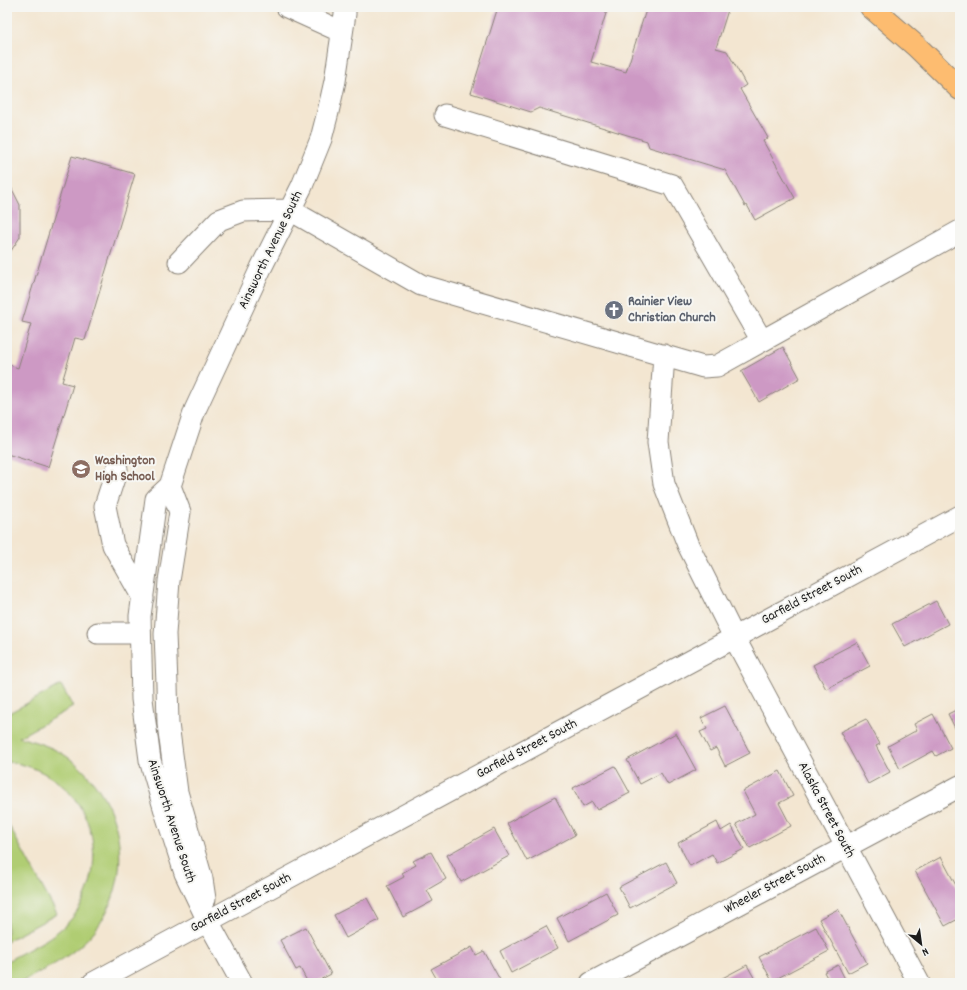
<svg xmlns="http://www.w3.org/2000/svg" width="967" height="990" font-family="Dekko,sans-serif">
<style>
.green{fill:#b0cd73;stroke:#667448}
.building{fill:#cd99c4}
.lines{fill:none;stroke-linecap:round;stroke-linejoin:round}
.minor-casing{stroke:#888176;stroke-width:23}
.major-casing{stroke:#888176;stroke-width:24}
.minor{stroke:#fff;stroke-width:21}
.major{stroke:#fdbc6f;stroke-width:22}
.labels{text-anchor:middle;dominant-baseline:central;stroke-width:4;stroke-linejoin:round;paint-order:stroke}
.street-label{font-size:14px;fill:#1c1c1c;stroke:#f6f6f2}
.worship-label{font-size:14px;font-weight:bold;fill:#5b616d;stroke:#f6f6f2;text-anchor:start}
.education-label{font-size:14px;font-weight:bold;fill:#785e54;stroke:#f6f6f2;text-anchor:start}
</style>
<rect width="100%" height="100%" fill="#f6f6f2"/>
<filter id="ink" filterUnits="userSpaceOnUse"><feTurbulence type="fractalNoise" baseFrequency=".025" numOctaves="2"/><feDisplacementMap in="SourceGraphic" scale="8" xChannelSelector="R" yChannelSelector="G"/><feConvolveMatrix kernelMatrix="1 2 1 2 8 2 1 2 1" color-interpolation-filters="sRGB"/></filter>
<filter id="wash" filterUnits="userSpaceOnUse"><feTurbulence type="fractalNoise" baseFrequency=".012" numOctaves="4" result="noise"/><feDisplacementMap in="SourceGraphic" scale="16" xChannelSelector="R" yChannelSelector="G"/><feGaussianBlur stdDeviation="0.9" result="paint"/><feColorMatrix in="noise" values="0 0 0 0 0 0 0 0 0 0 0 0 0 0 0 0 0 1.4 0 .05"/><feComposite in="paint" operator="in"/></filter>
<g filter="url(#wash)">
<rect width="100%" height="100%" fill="#f3e6d1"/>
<path class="green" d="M61,685L73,707L19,737C36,742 54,747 69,758C122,798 136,869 99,925C87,942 69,956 51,966C43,970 35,975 27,979C25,980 22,982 19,983C15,984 11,983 7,983V961C32,947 62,935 78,910C107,864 95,802 47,775C35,768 21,763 7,762V714Z
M7,822L57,914L7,941Z"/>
<g id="blocks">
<path class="building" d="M498,7H608L591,62L626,72L647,7H718L728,10L716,48L727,51L746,85L740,89L768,138L763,141L795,198L755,220L747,205L745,206L725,170L649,147L647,141L539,108L531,112L471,93Z
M72,156L135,174L85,340L75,338L62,382L73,385L48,467L7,454V364L18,368L31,324L22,322Z
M7,179L20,205V237L7,257Z
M783,347L800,378L759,402L741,371Z
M936,601L948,624L905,647L892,624Z
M857,642L870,666L826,689L813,665Z
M725,706L750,753L725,766L716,748L710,751L700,732L707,729L701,718Z
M960,708V738L948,714Z
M933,714L951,748L936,756L933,751L900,769L888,746L917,730L914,724Z
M866,719L880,744L876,746L890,772L868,784L840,732Z
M676,733L696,770L668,785L661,773L640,784L627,760Z
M615,766L630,793L597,810L592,802L583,807L573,788Z
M780,771L793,796L779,803L791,826L750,848L736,824L755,814L743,791Z
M555,797L575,835L527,861L507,823Z
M717,822L721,831L731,825L744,849L717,863L712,854L690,866L678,843Z
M494,829L509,856L461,882L447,855Z
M431,852L446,879L427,890L433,901L403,917L387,886L404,877L402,873L416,865L413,861Z
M941,857L960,893V918L945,926L915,871Z
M666,862L677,883L630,908L619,887Z
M606,892L618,915L569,941L557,918Z
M367,898L379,920L346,938L334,915Z
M838,909L867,963L848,973L819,919Z
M546,926L558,948L511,973L500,951Z
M306,927L331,974L314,983H308L300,968L296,970L280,940Z
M816,927L829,951L772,981L759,957Z
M472,947L476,955L484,951L500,980L495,983H439L431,969Z
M747,965L757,983H713Z
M838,965L846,981L842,983H830L824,972Z"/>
</g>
</g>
<g filter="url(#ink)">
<use href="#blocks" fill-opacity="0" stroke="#888176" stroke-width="1"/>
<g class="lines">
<defs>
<path id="minor" d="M287,7L342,32
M445,115L672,185L762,341
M179,262L219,220L243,211L290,210L421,285L703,367L717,366L960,231
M664,355L658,442L664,484L688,545L734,637L919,983
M117,469L105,506L113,545L143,598
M170,486L180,512L169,581L165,634L167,684L168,724L177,792L202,879L205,899
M98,633H140
M93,983L960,516
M242,983L208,921L185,873L165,811L150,760L142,699L140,616L156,499L170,486L195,410L261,268L302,186L321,139L328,112L335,81L345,14V7
M591,983L960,786"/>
<path id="major" d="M871,7L916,46L960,89"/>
</defs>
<use href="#minor" class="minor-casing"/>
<use href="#major" class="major-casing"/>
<use href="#minor" class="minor"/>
<use href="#major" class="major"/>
</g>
</g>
<defs>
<symbol id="church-disc" viewBox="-11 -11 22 22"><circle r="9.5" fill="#6b7280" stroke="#f6f6f2"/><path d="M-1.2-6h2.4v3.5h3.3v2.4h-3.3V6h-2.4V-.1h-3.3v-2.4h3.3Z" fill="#fff"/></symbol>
<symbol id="school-disc" viewBox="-11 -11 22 22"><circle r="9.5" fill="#8d6e63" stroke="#f6f6f2"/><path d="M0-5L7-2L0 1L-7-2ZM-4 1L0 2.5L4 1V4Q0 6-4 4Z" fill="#fff"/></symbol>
</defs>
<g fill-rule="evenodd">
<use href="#church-disc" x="603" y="299" width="22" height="22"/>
<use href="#school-disc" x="70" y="458" width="22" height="22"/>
</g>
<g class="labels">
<g class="street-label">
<text transform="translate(271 250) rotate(-64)">Ainsworth Avenue South</text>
<text transform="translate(812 595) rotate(-28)">Garfield Street South</text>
<text transform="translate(527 749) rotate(-28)">Garfield Street South</text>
<text transform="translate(826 810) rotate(62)">Alaska Street South</text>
<text transform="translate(171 821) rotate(72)">Ainsworth Avenue South</text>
<text transform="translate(775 884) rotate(-28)">Wheeler Street South</text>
<text transform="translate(241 903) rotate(-28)">Garfield Street South</text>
</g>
<g class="worship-label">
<text x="628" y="302">Rainier View<tspan x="628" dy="16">Christian Church</tspan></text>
</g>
<g class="education-label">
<text x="95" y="461">Washington<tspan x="95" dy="16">High School</tspan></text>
</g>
</g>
<rect width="967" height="990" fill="none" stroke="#f6f6f2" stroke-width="24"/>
<g transform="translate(921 944) rotate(151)" stroke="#f6f6f2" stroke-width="3" paint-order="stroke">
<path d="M0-3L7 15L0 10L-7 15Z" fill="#1c1c1c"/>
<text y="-6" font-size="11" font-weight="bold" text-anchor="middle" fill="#1c1c1c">N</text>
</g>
</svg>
